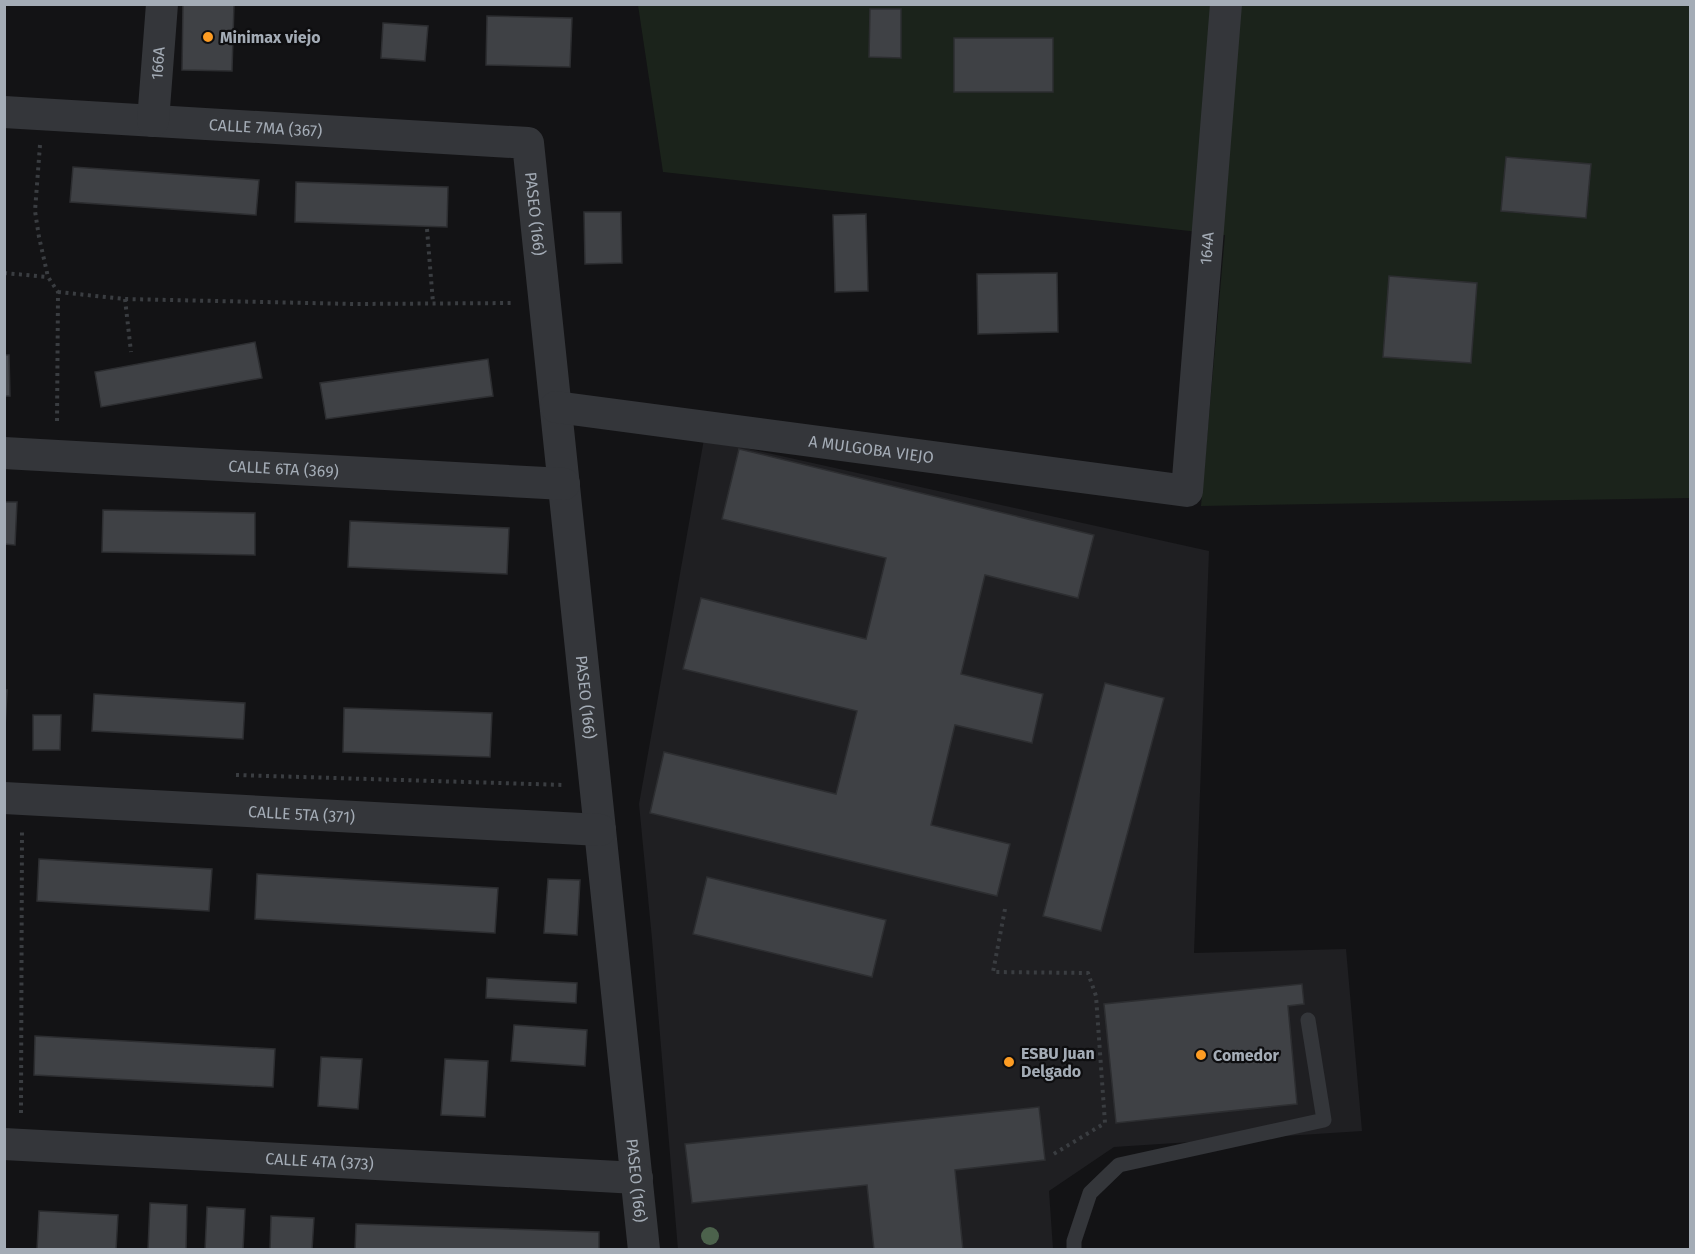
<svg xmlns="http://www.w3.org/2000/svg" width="1695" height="1254" font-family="'Fira Sans',sans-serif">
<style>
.built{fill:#1f1f22}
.green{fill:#1b231b}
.building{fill:#3f4145;stroke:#2d2e31;stroke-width:1.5}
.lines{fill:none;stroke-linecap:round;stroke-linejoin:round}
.path{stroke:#3a3d41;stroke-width:4;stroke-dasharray:3 4.5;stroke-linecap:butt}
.lane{stroke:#34363a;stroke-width:15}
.street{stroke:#34363a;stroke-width:32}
.tree{fill:#4c624c}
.poi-dot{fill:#fd9c23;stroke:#0e0e10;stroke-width:2}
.labels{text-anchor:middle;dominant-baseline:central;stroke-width:4.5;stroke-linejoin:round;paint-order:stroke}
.poi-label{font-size:16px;font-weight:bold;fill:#a4acb6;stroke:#0e0e10;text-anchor:start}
.street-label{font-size:16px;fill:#a4acb6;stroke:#0e0e10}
</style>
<rect width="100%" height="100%" fill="#131315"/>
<path class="built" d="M704,439L1209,551L1194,953L1346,949L1362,1131L1114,1147L1049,1191L1053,1249L678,1250L652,939L639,804Z"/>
<path class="green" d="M638,5H1690V498L1201,506L1225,235L663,172Z"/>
<path class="building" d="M183,4H234L232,71L182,70Z
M870,9H901V58L869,57Z
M487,16L572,18L570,67L486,65Z
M383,23L428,26L425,61L381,58Z
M954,38H1053V92H954Z
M1506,157L1591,164L1586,218L1501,211Z
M73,167L259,180L256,215L70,202Z
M296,182L448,187L447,227L295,222Z
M584,212H621L622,263L585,264Z
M866,214L868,291L835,292L833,215Z
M1057,273L1058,332L978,334L977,274Z
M1389,276L1477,283L1471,363L1383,357Z
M255,342L262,378L101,407L95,372Z
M4,355H9L10,396H4Z
M488,359L493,396L326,419L320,383Z
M739,449L1094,535L1078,598L985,575L961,674L1043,694L1032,743L955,725L931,825L1010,844L997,896L650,813L664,752L836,794L857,711L683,669L701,598L866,639L886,558L722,519Z
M4,502H17L15,545L4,544Z
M103,510L255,513V555L102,552Z
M350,521L509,528L507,574L348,567Z
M1105,683L1164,698L1101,931L1043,916Z
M4,690H7L5,728H4Z
M94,694L245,703L243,739L92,731Z
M344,708L492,713L490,757L343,752Z
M33,715H61L60,750H33Z
M39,859L212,869L209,911L37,901Z
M257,874L498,888L495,933L255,919Z
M707,877L886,920L872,977L693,934Z
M548,879L580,880L577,935L544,933Z
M487,978L577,983L576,1003L486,998Z
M1302,984L1304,1004L1288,1006L1297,1104L1116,1123L1104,1004Z
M514,1025L587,1030L585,1066L511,1061Z
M35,1036L275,1049L273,1087L34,1075Z
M321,1057L362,1059L358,1109L318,1106Z
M445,1059L488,1061L485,1117L441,1115Z
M1039,1107L1045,1160L955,1170L963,1250H874L867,1185L692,1203L685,1144Z
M150,1203L187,1205L186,1250H148Z
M207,1207L245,1209L243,1250H205Z
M39,1211L118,1215L116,1250H37Z
M271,1216L314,1218L312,1250H270Z
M356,1224L599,1232V1250H355Z"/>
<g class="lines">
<path class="path" d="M40,145L35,211L39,237L48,277L58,292L57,424
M427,229L433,303
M4,273L48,277
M58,292L125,299L354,304L513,303
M125,299L131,352
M236,775L565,785
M1005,909L993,972L1088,973L1096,996L1105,1123L1052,1155
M21,1113L22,830"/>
<path class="lane" d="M1074,1250V1241L1090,1193L1119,1165L1324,1120L1308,1020"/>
<g class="street">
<path id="s1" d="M4,112L528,143L644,1250"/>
<path id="s2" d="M153,121L162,4"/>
<path id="s3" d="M556,407L1187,491L1226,4"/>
<path id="s4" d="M4,453L564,484"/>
<path id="s5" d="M4,798L600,830"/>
<path id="s6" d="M4,1144L637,1178"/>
</g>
</g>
<circle class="tree" cx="710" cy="1236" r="9"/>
<g class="poi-dot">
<circle cx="208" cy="37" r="6"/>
<circle cx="1201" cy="1055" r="6"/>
<circle cx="1009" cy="1062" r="6"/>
</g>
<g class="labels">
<g class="poi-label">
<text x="220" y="37">Minimax viejo</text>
<text x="1021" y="1053">ESBU Juan<tspan x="1021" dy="18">Delgado</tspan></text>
<text x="1213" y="1055">Comedor</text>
</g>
<g class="street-label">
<text stroke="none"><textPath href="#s2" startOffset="58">166A</textPath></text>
<text stroke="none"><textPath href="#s1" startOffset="262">CALLE 7MA (367)</textPath></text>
<text stroke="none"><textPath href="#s1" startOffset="596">PASEO (166)</textPath></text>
<text stroke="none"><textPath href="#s3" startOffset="880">164A</textPath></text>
<text stroke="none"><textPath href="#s3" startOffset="318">A MULGOBA VIEJO</textPath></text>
<text stroke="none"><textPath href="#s4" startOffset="280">CALLE 6TA (369)</textPath></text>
<text stroke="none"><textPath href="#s1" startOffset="1082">PASEO (166)</textPath></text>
<text stroke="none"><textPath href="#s5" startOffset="298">CALLE 5TA (371)</textPath></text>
<text stroke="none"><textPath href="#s6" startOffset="316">CALLE 4TA (373)</textPath></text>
<text stroke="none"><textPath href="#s1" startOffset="1568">PASEO (166)</textPath></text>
</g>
</g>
<rect width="1695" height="1254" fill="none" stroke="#a4acb6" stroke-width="12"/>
</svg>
